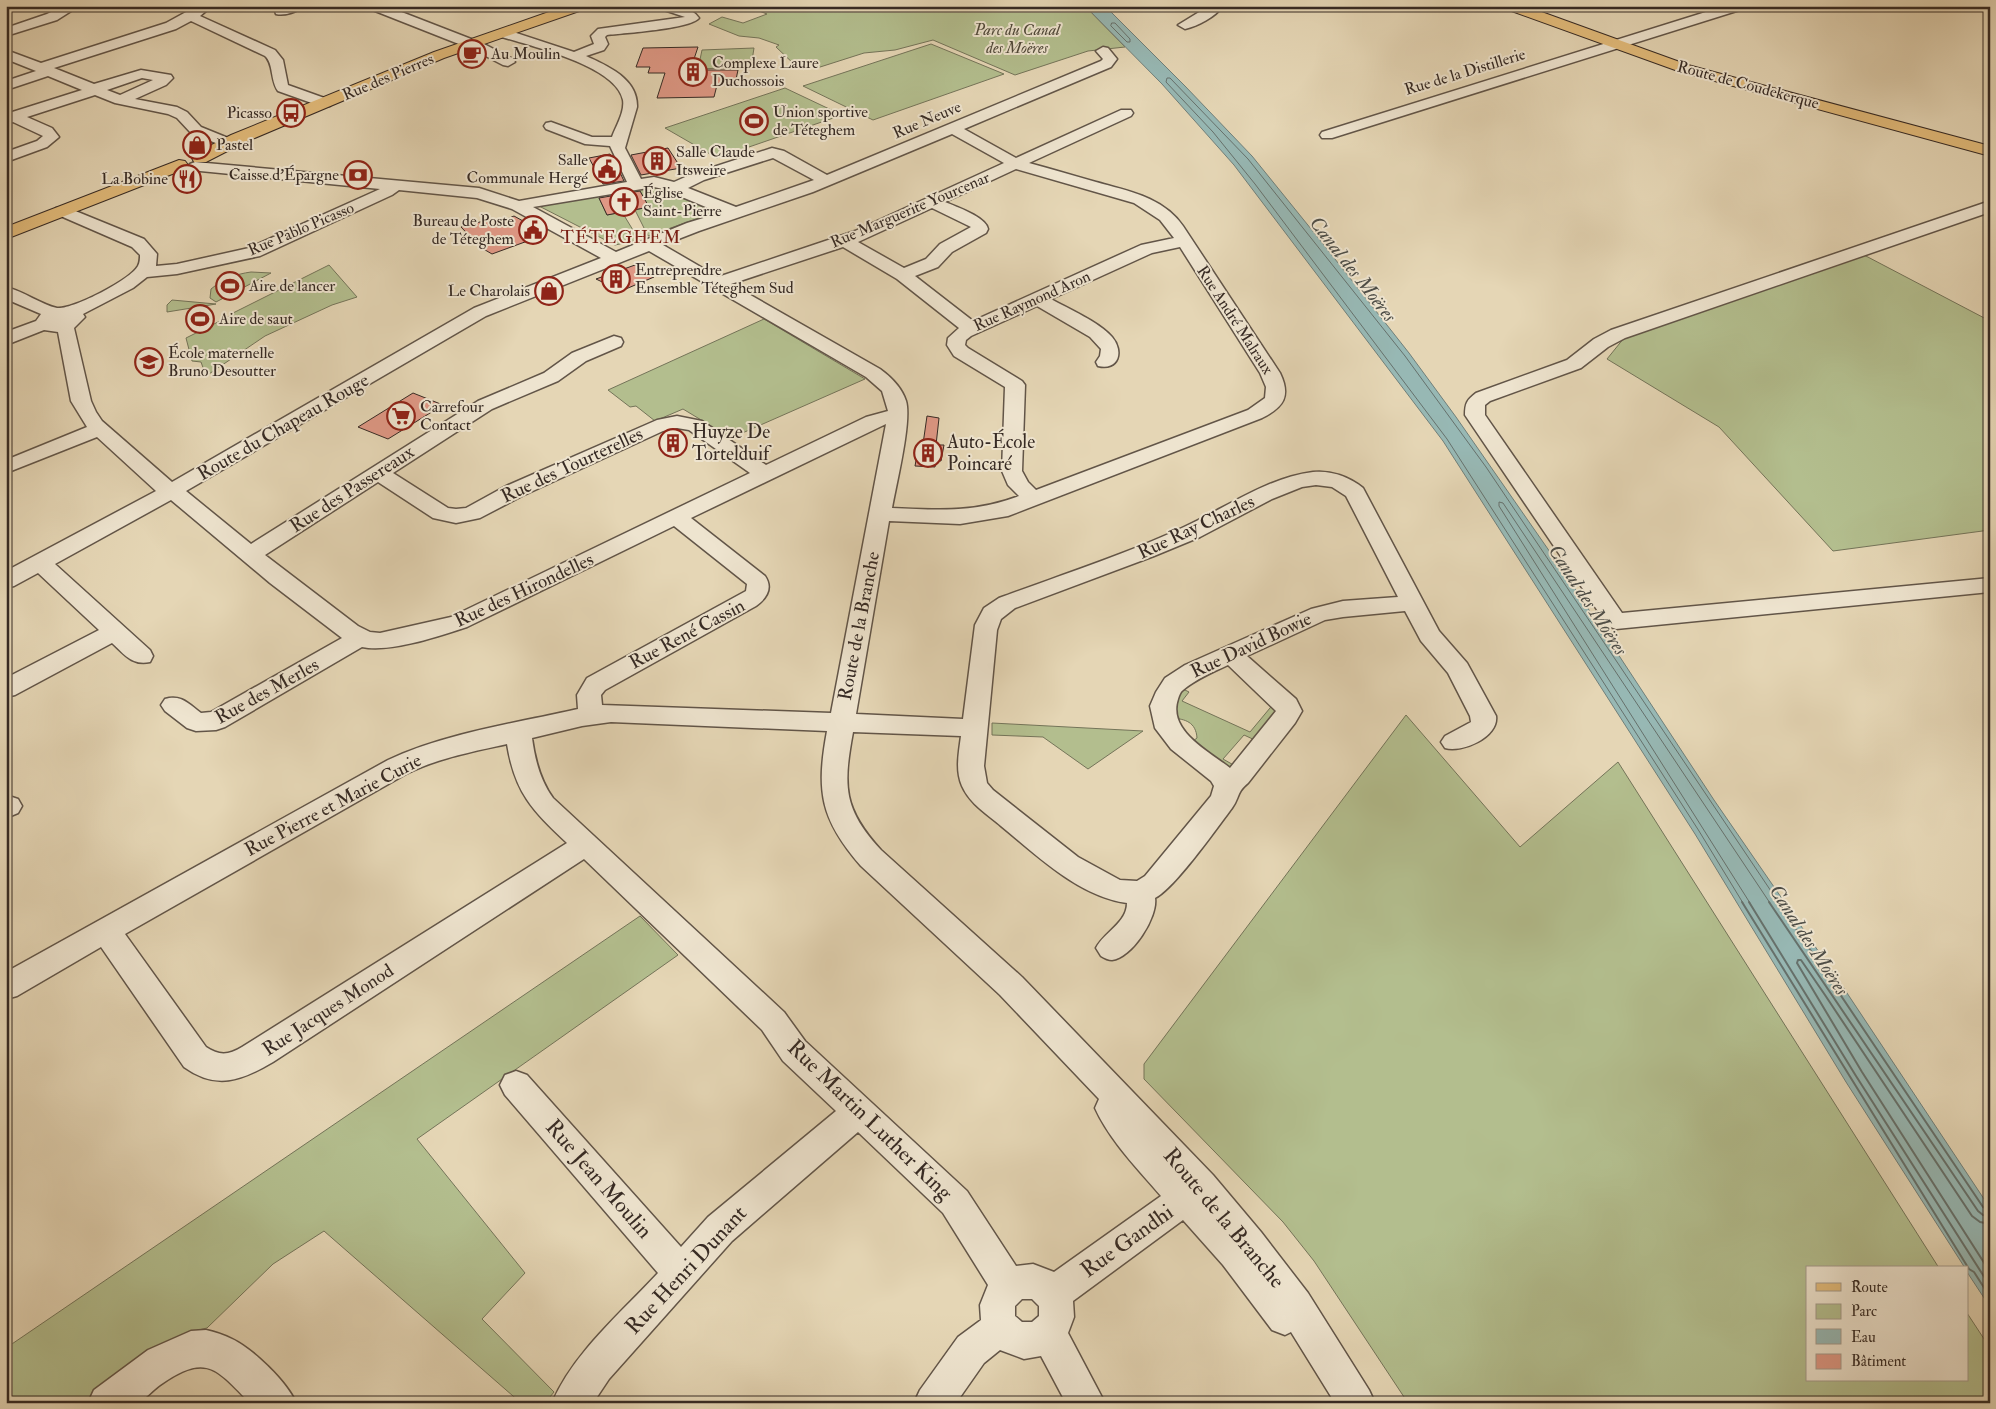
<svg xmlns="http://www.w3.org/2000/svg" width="1996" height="1409" font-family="'IM FELL Double Pica',serif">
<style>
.green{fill:#b3be8e;stroke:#747459}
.water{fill:#97b8b4;stroke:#707f7a}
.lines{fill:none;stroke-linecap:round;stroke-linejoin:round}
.shore-far1{stroke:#66716c;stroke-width:1}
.shore{stroke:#66716c;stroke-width:2}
.building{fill:#df9885;stroke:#362a24}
.minor-casing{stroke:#625548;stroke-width:3}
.major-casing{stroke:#362a24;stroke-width:2}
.minor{fill:#eee4cf;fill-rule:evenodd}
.major{fill:#e2bb7a;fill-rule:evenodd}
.labels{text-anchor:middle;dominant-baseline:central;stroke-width:4;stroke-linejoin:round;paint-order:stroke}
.far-park-label{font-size:16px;font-style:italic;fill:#4f4839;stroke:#eee4cf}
.far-poi-label{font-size:16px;fill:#362a24;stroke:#eee4cf;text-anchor:start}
.far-street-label{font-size:16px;fill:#362a24;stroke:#eee4cf}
.far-quarter-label{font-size:18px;letter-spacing:1px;fill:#7a1f14;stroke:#eee4cf}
.street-label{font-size:19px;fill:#362a24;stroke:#eee4cf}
.poi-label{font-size:19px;fill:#362a24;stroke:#eee4cf;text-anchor:start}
.water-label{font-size:20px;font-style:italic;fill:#4e4e48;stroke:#eee4cf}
.near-street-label{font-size:22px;fill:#362a24;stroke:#eee4cf}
</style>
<rect width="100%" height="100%" fill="#e5d6b5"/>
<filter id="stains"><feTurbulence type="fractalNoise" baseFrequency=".004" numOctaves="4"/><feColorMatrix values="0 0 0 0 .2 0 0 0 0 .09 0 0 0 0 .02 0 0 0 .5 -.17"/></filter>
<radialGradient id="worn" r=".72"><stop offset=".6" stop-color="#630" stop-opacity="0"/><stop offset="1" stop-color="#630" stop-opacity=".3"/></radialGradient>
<path class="green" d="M746,6H1085L1125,47L1088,51L1015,75L933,40L895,50L864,53L817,68L796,66L776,47L779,45L759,38L739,36L709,24L722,17L743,23L767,14Z
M931,44L1004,74L873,120L803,86Z
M754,48L751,67L698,69L702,50Z
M785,88L842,115L717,158L665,128Z
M652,185L719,211L648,236L635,210L648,207L640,191H634L632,188Z
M602,193L604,197L599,198L607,215L622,212L639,240L615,245L537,205Z
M1864,255L1990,321V530L1833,551L1719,427L1607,359L1624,338Z
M329,265L357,297L332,305L265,336L206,376L201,362L192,361L186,338L232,315L231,314Z
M251,272L271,273L216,302L210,298L211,289C223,279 236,274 251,272Z
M172,300L216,304L167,312V305Z
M764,319L865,379L731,438L683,409L655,421L636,406L630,407L608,390Z
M1181,688L1189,692L1182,701L1250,732L1275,702L1281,708L1257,741L1244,735L1223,759L1237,767L1233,770L1189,744L1197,738C1196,722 1185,719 1172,718Z
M1406,715L1520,847L1618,762L1939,1268H1807V1380H1967V1313L1990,1348V1403H1408L1314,1261L1283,1222L1144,1079V1064Z
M992,723L1143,731L1088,769L1043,737L992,735Z
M640,916L678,955L417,1139L525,1273L482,1319L554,1392L545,1403H521L324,1231L273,1264L207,1328L186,1333L84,1403H6V1348Z"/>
<path class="water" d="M1085,6H1105L1185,86L1252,156L1320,240L1409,353L1456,417L1566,575L1714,800L1841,984L1990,1208V1307L1967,1272V1268H1965L1846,1082L1695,834L1443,441L1234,165L1162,84Z"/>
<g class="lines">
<path class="shore-far1" d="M1112,23H1115L1130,39V42H1127L1111,26Z
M1743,903L1699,831L1447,439L1255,184L1213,132L1166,82L1167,78H1170L1248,159L1405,356L1486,467L1779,903
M1750,903L1499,506V502L1503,503L1770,903"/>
<path class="shore" d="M1742,902L1969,1269L1974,1272L1990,1297
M1749,902L1856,1076L1990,1286
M1769,902L1978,1211L1983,1215L1990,1216
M1778,902L1983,1207L1990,1210
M1990,1224L1980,1222L1972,1216L1825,995L1801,960H1798L1797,963L1862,1072L1990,1272"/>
</g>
<path class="building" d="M698,47L692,65H696L695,70H738L735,84L717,85L714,97L657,98L665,73H648L650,67H636L643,48Z
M668,148L681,168L641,175L631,155Z
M610,154L613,158L624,181L603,184L589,158Z
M640,191L649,207L607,215L599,198Z
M514,216L541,231L538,232L544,235L492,254L480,247L461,227L491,219V226Z
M635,265L654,277L621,291L596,279Z
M413,393L443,405L388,439L358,427Z
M927,416L939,418L936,445H944L941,461L936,460L935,467L915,466L919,444H923Z"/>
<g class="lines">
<defs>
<path id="minor" d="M63,6H79L57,20L6,36V28L47,14Z
M197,6H212L200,16L275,50L283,60L288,85L330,100L332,103L330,106H320L278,91C270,80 274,64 265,56L191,21L176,29L54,68L94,84L141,70L171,75L173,78L166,85L135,99L177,107L187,112L201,127L233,140L236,143L233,146H223L191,133L177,118L168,114L115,103L95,95L27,117L52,128L59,137L47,147L6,162V152L37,141L43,136L13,122L6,123V114L82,90L48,76L6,90V81L36,71L6,59V50L41,63L166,23ZM142,78L153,80L120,95L107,90Z
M283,6H303C298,12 284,16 276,14L275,11Z
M368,6H386L484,44L513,59L515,62L508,66L503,65L474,50L370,9Z
M659,6C674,6 690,5 699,18C690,29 624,33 607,35L605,37L608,44L604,50L586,56C608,66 638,79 637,107L625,148L641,179L654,177L674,182L692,174L772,148L784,151L827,175L1101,61L1103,59L1096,51L1103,47L1108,48L1117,59L1111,67L964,129L1016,158L1121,110H1131L1133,113L1131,116L1029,163C1052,169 1074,176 1096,182C1128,191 1163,197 1183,226L1280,373C1291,396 1284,407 1262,418L1008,516L960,524L889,521L856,714L963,719L975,625L984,608L999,598C1061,575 1124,555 1184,527C1226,508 1266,478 1313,472C1331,470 1350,477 1363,488L1439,631L1467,663L1496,716C1499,737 1462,753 1445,748L1441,742L1445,736L1471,722L1470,716L1448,673L1421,641L1405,611L1343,617L1325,620L1247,656L1296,699L1302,711L1295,723L1248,783C1236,793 1240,797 1232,808C1217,828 1174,889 1155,898C1158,917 1132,958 1112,960C1109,960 1104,958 1101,956L1096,948C1104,932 1127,923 1127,903C1078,896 1038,856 1001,826C987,814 970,804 962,786C955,770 959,752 961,736L853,732C843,786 843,809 881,850L1022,977L1213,1175L1261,1232L1308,1293L1369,1390L1375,1403H1335L1291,1332L1285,1335L1272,1330L1223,1265L1183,1220L1073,1301L1074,1317L1068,1333L1105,1403H1066L1041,1356L1024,1359L1000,1350L984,1363L956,1403H914L920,1390L958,1337L981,1320L980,1305L988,1285L943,1213L858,1132L732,1241L609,1379L593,1403H552C573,1353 622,1312 658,1273L505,1095L500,1085L505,1075L516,1071L527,1075L681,1247L708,1217L836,1111L783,1061L762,1030L584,859L273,1062C241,1081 216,1090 184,1067L101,947L17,996L6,999V972L388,760C446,733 516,723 578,709L577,695L587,678L746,591L747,584L674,526L467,627C440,636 390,653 362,647L225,727L216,730L196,731L187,728L165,711L161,705L165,699C181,694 189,704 201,713L211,712L342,638L270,583L171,500L55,564L150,650L153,656L150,662C132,666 124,654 112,643L15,695L6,697V678L99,630L38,573L14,586L6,588V571L156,491L97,437L6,473V460L87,427L71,401L58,332L44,330L6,345V332L36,321L41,314L6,299V287C23,291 42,305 57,308C72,310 130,280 138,266C140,262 140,259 140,255L132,247L56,214L54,211L56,208H68L144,239L157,254L156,266L177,264L249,248L380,189L190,170L187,167L190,164L195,162L479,188L519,201L627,182L610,146L585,144L546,129L544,126L546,123L551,122L592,137H612C616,126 625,112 623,100C616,65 529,46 499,36L497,33L504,29L574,52L594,44L591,36L598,29L685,17L661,9ZM952,134L1004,163L855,231L718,277L663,245L699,231L813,192ZM773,158L814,180L736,207L688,188L704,180ZM1016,169L1134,203L1160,220L1174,238L1141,245L973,321L915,276L938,267L952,252L986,233L988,229C986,217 957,207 945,202ZM654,187L663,189L720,213L687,223L616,252L533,207ZM399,190L477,198L512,209L601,258L474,308L172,482L102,421L96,412L91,401L74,328L85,317L83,314L133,288L147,277L177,274L260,256L392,195ZM932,208L971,227L940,244L926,259L904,268L858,242ZM843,247L897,279L959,328L948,338L947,345L954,356L1005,387L1002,471L1008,485L1019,496C974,513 939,510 892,508C896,485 912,421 906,401C902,388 891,377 880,369L731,284ZM1180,247L1260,373L1266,387L1265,398L1248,410L1036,490L1028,482L1022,471L1025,385L1022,381L968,348L965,345L966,340L971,336L1037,306L1090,337L1101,349L1100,356L1096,362L1098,366C1119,371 1124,351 1112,337C1099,322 1069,309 1051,299L1152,253ZM649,251L866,377L882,391L888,411L866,417L766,465L702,421L677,416L657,420L506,486L466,508L456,509L448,508L393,473L492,409L558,381L586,361L621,346L623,342L621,338L614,336L572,353L544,373L478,401L251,544L186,491L486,316ZM886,424L831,713L602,705L601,695L605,690L756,606C767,598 773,588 765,576L691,518ZM677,428L689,430L750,473L451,617L380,633L370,632L358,626L265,555L378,482L433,518L456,523L480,518L522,496L663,431ZM1316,485L1332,487L1346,496L1398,597L1343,601L1311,609L1185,665L1165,678L1156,692L1150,706L1155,728L1171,749L1211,781L1214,786L1211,796L1145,876L1137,881L1120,880L1078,857L993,790L987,783L984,766L997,630L1001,619L1015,608L1154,556L1200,537L1272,499L1302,487ZM1228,665L1276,711L1230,768C1210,752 1167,731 1178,699C1179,696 1180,692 1183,690C1196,679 1213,672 1228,665ZM611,722L827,731C816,791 820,819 861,866L1000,995L1099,1099L1095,1108C1110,1141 1138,1169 1161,1196L1054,1272L1033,1264L1016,1266L967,1191L805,1041L784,1012L553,798C540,780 535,760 532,738L582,726ZM507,744C515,793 532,810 567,843L242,1047C229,1055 219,1056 206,1047L125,934L406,774C438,758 472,752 507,744ZM1022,1299H1032L1039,1306V1316L1032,1322H1022L1015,1316V1306Z
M1209,6H1223C1215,17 1198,26 1185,29L1178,25Z
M1725,6H1745L1743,9L1332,138H1322L1320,135L1322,132Z
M1990,201V212L1625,338L1608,347L1581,368L1490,401L1485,405V415L1622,613L1990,578V592L1616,629L1608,626L1465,415C1465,403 1467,400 1476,393L1567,360L1594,339L1611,330Z
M9,796L18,799L22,806L18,813L6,818V797Z
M206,1330C215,1332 224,1335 232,1339C253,1349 287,1382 296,1403H250C215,1367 206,1353 160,1385C153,1390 146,1398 139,1402C130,1406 99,1403 88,1403L94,1390L148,1350L191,1331Z"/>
<path id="major" d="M566,6H587L585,9L444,58L243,143L206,162H194L192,158L194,154L231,135L434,52Z
M1504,6H1525L1688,65L1990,146V156L1678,71L1506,9Z
M179,160L185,161L188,165L185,169L6,239V227Z"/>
</defs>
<use href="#minor" class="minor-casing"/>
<use href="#major" class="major-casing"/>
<use href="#minor" class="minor"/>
<use href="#major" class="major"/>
</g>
<defs>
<symbol id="cafe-ring" viewBox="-11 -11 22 22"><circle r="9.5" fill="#eee4cf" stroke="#8f2418" stroke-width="1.5"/><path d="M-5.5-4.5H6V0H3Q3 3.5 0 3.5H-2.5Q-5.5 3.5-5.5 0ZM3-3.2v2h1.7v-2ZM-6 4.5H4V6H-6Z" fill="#8f2418"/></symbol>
<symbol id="building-ring" viewBox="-11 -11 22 22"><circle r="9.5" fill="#eee4cf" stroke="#8f2418" stroke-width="1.5"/><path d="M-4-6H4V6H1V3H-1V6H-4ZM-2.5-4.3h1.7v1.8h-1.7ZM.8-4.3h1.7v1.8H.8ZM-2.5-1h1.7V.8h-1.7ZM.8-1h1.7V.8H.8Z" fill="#8f2418"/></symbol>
<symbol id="bus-ring" viewBox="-11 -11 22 22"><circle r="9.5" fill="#eee4cf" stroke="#8f2418" stroke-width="1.5"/><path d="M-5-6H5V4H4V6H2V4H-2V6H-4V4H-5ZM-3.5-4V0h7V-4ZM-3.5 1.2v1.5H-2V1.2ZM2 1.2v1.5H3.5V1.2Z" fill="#8f2418"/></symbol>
<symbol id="stadium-ring" viewBox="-11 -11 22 22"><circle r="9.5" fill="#eee4cf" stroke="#8f2418" stroke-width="1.5"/><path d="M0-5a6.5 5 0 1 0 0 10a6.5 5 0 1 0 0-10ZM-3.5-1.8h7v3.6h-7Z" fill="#8f2418"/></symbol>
<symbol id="shop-ring" viewBox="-11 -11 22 22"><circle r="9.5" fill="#eee4cf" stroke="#8f2418" stroke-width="1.5"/><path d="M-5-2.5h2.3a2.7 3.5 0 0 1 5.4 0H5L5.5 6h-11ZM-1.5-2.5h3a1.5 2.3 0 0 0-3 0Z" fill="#8f2418"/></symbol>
<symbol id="civic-ring" viewBox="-11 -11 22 22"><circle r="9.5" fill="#eee4cf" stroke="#8f2418" stroke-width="1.5"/><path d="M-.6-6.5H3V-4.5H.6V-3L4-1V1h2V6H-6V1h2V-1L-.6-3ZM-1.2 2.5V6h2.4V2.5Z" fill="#8f2418"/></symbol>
<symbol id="bank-ring" viewBox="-11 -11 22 22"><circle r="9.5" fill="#eee4cf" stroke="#8f2418" stroke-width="1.5"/><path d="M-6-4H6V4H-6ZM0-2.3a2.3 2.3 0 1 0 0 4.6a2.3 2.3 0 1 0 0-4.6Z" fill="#8f2418"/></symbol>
<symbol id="restaurant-ring" viewBox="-11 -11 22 22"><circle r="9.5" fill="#eee4cf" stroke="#8f2418" stroke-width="1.5"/><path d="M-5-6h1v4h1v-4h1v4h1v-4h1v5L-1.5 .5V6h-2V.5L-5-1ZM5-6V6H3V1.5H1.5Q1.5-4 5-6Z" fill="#8f2418"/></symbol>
<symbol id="church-ring" viewBox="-11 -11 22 22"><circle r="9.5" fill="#eee4cf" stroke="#8f2418" stroke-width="1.5"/><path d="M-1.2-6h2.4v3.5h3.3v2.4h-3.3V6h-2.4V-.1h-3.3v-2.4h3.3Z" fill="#8f2418"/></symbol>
<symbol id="school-ring" viewBox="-11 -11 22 22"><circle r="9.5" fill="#eee4cf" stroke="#8f2418" stroke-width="1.5"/><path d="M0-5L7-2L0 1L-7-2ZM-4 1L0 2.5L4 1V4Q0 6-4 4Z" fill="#8f2418"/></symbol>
<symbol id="supermarket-ring" viewBox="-11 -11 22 22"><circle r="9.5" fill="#eee4cf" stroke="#8f2418" stroke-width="1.5"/><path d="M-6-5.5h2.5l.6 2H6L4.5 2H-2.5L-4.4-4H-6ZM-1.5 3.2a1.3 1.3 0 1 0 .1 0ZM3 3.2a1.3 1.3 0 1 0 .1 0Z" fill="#8f2418"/></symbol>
</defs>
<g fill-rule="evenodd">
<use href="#cafe-ring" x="456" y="38" width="32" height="32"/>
<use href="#building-ring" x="677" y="56" width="32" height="32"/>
<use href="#bus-ring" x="275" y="97" width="32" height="32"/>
<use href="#stadium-ring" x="738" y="105" width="32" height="32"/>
<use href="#shop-ring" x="181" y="129" width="32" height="32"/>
<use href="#building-ring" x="641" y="145" width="32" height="32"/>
<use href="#civic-ring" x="591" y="153" width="32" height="32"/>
<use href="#bank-ring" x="342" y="159" width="32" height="32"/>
<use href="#restaurant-ring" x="171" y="163" width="32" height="32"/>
<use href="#church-ring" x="608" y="186" width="32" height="32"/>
<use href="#civic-ring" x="517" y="214" width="32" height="32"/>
<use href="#building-ring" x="600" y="263" width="32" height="32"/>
<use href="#stadium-ring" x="214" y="270" width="32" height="32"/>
<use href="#shop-ring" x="533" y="275" width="32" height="32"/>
<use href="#stadium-ring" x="184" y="303" width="32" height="32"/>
<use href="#school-ring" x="133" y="346" width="32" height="32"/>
<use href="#supermarket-ring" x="385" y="400" width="32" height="32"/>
<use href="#building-ring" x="657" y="427" width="32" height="32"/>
<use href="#building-ring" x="912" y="437" width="32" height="32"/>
</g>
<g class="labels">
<g class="far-park-label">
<text x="1017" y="30">Parc du Canal<tspan x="1017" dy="18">des Moëres</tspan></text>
</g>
<g class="far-poi-label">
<text x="491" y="54">Au Moulin</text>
<text x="712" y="63">Complexe Laure<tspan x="712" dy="18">Duchossois</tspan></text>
<text x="773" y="112">Union sportive<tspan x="773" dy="18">de Téteghem</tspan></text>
<text x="272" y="113" text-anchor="end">Picasso</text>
<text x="216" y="145">Pastel</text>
<text x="676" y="152">Salle Claude<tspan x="676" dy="18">Itsweire</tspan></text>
<text x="588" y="160" text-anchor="end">Salle<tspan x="588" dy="18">Communale Hergé</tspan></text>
<text x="339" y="175" text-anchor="end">Caisse d'Épargne</text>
<text x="168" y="179" text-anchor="end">La Bobine</text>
<text x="643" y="193">Église<tspan x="643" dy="18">Saint-Pierre</tspan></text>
<text x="514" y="221" text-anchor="end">Bureau de Poste<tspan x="514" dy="18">de Téteghem</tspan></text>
<text x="635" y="270">Entreprendre<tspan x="635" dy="18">Ensemble Téteghem Sud</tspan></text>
<text x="249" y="286">Aire de lancer</text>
<text x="530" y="291" text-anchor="end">Le Charolais</text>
<text x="219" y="319">Aire de saut</text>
<text x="168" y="353">École maternelle<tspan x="168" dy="18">Bruno Desoutter</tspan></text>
<text x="420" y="407">Carrefour<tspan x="420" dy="18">Contact</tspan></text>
</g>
<g class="far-street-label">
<text transform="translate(1465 72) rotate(-17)">Rue de la Distillerie</text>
<text transform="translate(388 77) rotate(-23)">Rue des Pierres</text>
<text transform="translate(1748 85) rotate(15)">Route de Coudekerque</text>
<text transform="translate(927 120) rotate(-23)">Rue Neuve</text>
<text transform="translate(910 210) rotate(-23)">Rue Marguerite Yourcenar</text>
<text transform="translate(301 229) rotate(-23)">Rue Pablo Picasso</text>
<text transform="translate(1032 301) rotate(-24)">Rue Raymond Aron</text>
<text transform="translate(1235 320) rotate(57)">Rue André Malraux</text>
</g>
<g class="far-quarter-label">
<text x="621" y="237">TÉTEGHEM</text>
</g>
<g class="street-label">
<text transform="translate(283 427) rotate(-30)">Route du Chapeau Rouge</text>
<text transform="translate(572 465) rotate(-25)">Rue des Tourterelles</text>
<text transform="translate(352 489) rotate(-33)">Rue des Passereaux</text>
<text transform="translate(1196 527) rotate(-25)">Rue Ray Charles</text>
<text transform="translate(524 590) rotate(-25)">Rue des Hirondelles</text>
<text transform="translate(859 626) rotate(-79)">Route de la Branche</text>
<text transform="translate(687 634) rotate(-28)">Rue René Cassin</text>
<text transform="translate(1251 645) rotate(-25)">Rue David Bowie</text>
<text transform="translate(267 691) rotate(-29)">Rue des Merles</text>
<text transform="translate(333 805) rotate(-28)">Rue Pierre et Marie Curie</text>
<text transform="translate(328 1010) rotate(-33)">Rue Jacques Monod</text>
</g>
<g class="poi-label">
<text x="692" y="432">Huyze De<tspan x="692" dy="22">Tortelduif</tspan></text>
<text x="947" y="442">Auto-École<tspan x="947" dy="22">Poincaré</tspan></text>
</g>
<g class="water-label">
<text transform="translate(1353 269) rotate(52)">Canal des Moëres</text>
<text transform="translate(1588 600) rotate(57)">Canal des Moëres</text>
<text transform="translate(1809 940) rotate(57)">Canal des Moëres</text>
</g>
<g class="near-street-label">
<text transform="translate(870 1120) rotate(44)">Rue Martin Luther King</text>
<text transform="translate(599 1179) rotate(49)">Rue Jean Moulin</text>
<text transform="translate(1224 1218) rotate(50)">Route de la Branche</text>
<text transform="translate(1127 1241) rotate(-36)">Rue Gandhi</text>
<text transform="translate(686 1270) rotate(-47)">Rue Henri Dunant</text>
</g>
</g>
<rect width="1996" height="1409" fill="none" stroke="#e5d6b5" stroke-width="25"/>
<rect x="8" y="8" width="1981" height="1394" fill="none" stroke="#362a24" stroke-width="2.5"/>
<rect x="12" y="12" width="1971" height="1384" fill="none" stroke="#362a24"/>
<rect x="1806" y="1266" width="162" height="115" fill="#eee4cf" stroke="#a49a8b"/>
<rect x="1816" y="1283" width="25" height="8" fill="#e2bb7a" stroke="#a49a8b"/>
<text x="1851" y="1292" font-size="15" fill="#362a24">Route</text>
<rect x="1816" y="1304" width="25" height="15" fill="#b3be8e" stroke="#a49a8b"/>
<text x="1851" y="1316" font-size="15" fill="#362a24">Parc</text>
<rect x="1816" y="1329" width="25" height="15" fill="#97b8b4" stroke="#a49a8b"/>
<text x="1851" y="1342" font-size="15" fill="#362a24">Eau</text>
<rect x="1816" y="1354" width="25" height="15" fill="#df9885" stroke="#a49a8b"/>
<text x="1851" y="1366" font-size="15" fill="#362a24">Bâtiment</text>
<rect width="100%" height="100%" filter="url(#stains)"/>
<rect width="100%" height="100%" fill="url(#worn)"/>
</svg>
